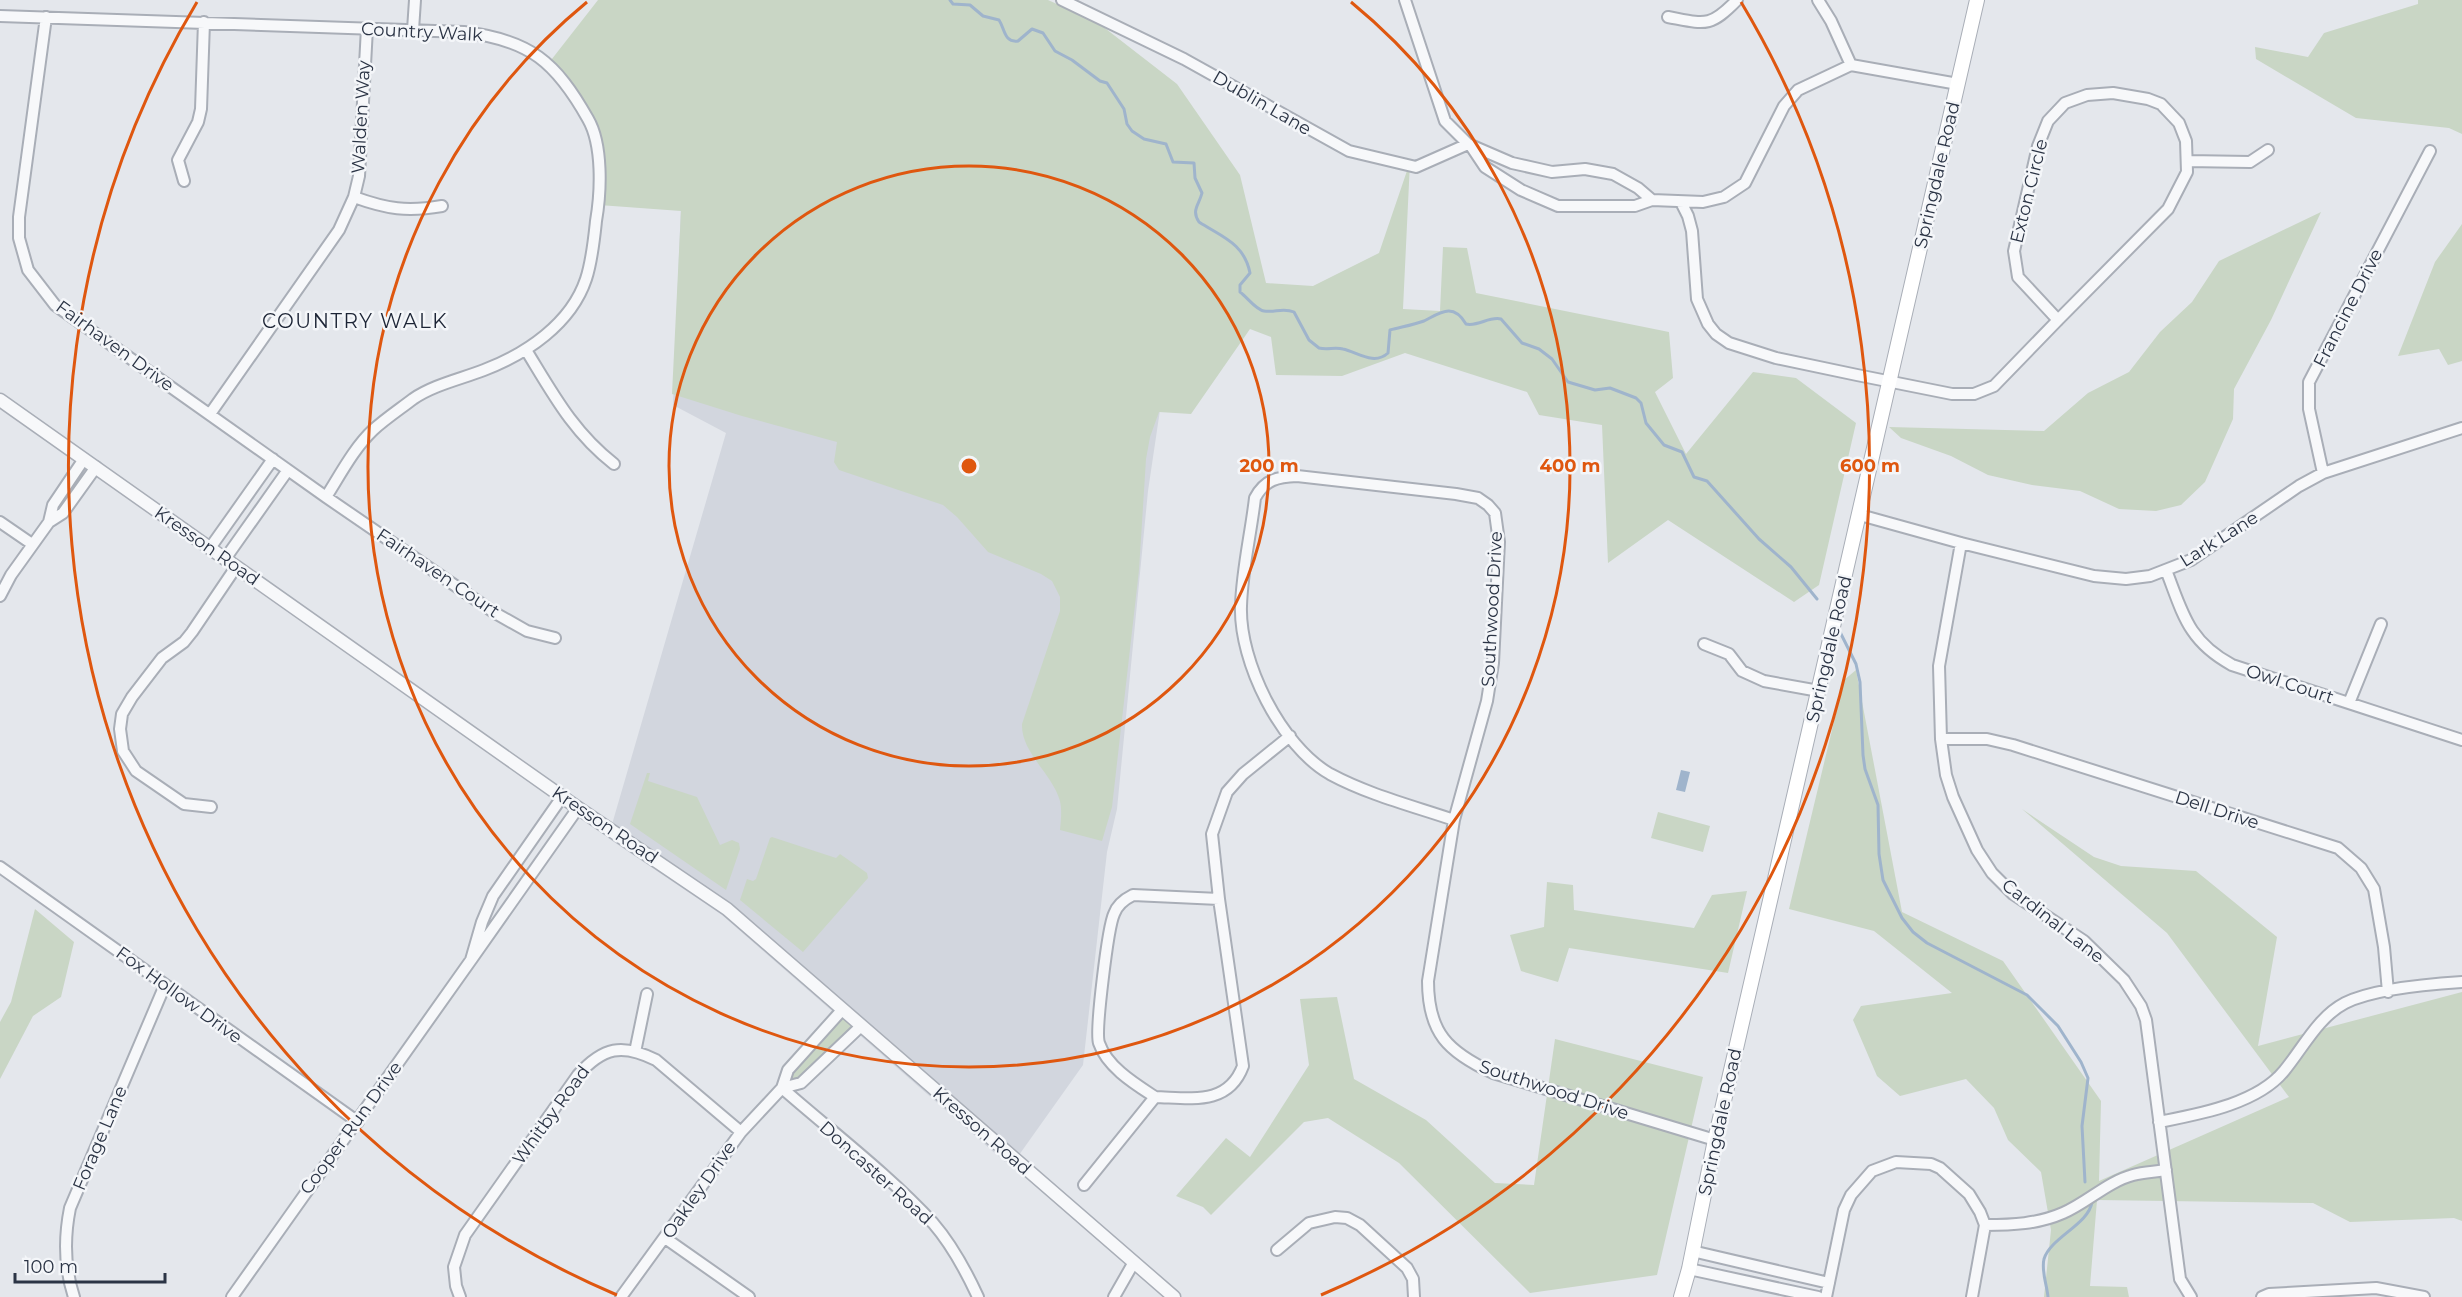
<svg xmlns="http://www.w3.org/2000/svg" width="2462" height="1297" font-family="Montserrat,sans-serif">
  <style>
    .built { fill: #d2d6de }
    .green { fill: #c9d6c5 }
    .water { fill: #9fb4cc }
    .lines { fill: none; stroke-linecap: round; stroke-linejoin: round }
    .stream { stroke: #9fb4cc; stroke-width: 3 }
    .minor-casing { stroke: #a9aeb7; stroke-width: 14 }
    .tertiary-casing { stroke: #a9aeb7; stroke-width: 15 }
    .secondary-casing { stroke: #a9aeb7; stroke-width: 16 }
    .minor { stroke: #f7f8fa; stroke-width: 10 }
    .tertiary { stroke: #f7f8fa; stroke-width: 12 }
    .secondary { stroke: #fff; stroke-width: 14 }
    .ring { fill: none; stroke: #df570f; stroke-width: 3 }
    .labels { text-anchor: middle; stroke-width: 5; stroke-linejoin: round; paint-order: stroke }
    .street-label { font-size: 18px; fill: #2b3445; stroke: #f4f6f9 }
    .neighbourhood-label { font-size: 20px; letter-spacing: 1.5px; fill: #1d2536; stroke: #f4f6f9 }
    .centre { fill: #df570f; stroke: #f4f6f9; stroke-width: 3 }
    .ring-label { font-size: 18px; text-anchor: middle; font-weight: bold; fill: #df570f; stroke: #f4f6f9; stroke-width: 5; stroke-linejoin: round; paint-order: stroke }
  </style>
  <rect width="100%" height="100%" fill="#e4e7ec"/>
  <!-- built -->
  <path class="built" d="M681,205L1168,356L1148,491L1117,809L1107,852L1083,1065L1019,1155L1005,1162L722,915L608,838L726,433L673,405Z"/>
  <!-- green -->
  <path class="green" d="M598,0H1048L1097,22L1177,84L1240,175L1266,283L1313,286L1379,253L1410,162L1403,309L1440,311L1443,247L1467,248L1476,293L1669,332L1673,378L1655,392L1686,454L1753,372L1796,378L1856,423L1819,585L1794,602L1668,520L1608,563L1602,425L1539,415L1527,392L1405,353L1342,376L1276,375L1271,337L1250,329L1191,414L1159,412L1150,437L1146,459L1139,570L1112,807L1102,841L1060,830C1061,820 1062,810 1060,801C1052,773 1021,753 1022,724L1060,611V597L1052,581L1041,574L988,552L957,517L943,505L839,470L834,462L837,442L742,416L672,394L681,211L599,205L597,141L548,64Z
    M2418,0H2462V134L2449,128L2356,118L2256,59L2255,47L2308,57L2324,33L2418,4Z
    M2321,212L2271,320L2234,389L2233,419L2205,482L2181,505L2156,511L2119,509L2080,491L2032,485L1988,475L1951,456L1901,438L1889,427L2044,431L2088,393L2129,372L2160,332L2192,302L2219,261Z
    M2462,224V361L2448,365L2439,349L2398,356L2435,262Z
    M1856,670L1902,912L2003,961L2101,1101L2099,1181L2289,1097L2167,933L2022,809L2094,857L2121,866L2196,871L2277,937L2258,1046L2462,992V1221L2454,1218L2350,1222L2313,1203L2097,1200L2090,1286L2127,1287L2129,1297H2044L2051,1230L2041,1172L2008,1140L1994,1108L1966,1079L1900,1096L1877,1076L1853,1020L1861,1006L1952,993L1874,931L1789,909L1844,680Z
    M647,773H650L648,781L697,797L720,845L732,840L739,843L740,849L726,890L630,824Z
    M1658,812L1710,826L1703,852L1651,838Z
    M772,837L836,858L840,854L867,873L868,878L803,952L740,900L747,879L753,881L756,879L770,838Z
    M1547,882L1573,885L1574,910L1694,928L1712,895L1747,891L1728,973L1569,948L1558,982L1521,971L1510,935L1544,927Z
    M35,909L74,942L61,997L33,1016L0,1079V1022L11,1002Z
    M1337,997L1354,1079L1426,1120L1495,1183L1534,1185L1555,1039L1703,1077L1657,1275L1530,1293L1399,1163L1328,1118L1304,1122L1211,1215L1203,1207L1176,1196L1226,1138L1250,1157L1309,1065L1300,999Z
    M842,1010L861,1026L801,1083L782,1088L788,1070Z"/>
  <!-- water -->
  <path class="water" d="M1681,770L1690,772L1685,792L1676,790Z"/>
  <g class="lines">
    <!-- stream -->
    <path class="stream" d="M950,0L953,4L970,5L983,16L999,20C1005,29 1004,43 1018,41L1032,29L1043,33L1055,51L1072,60L1100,81L1107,83L1124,109L1127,124L1132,131L1144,139L1166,144L1173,162L1194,163L1195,178L1202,193C1199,205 1191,210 1199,222C1222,237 1244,243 1250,273L1240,285V292C1247,297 1256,310 1264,311C1274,313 1283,307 1294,312L1309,340L1319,348C1327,350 1335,347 1343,349C1357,352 1374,366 1388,353L1390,330C1401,327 1413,325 1424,321C1440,313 1453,302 1466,324C1478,327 1489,316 1501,319L1522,343L1539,349L1552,359L1568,382L1595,390L1610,388L1636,398L1641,403L1646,423L1664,445L1682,452L1694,477L1707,481L1759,539L1791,567L1817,599
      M1840,632L1856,664L1860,682L1863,755L1865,769L1878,805L1879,854L1883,880L1902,918L1913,932L1927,943L2027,995L2058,1026L2081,1062L2088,1078L2082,1126L2085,1182
      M2048,1297C2047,1285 2041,1271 2044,1259C2050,1238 2089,1224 2092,1202"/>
    <defs>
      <path id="minor" d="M1062,0L1184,59L1349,151L1416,167L1468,144
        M1405,0L1445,121L1468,144L1512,163L1552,172L1585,169L1613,174L1638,188L1652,200
        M1818,0L1831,21L1851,65
        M0,16L464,32C530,40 556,62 588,119C603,145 601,192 596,221C594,240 592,261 586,279C571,324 526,354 484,370C461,379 433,385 413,399C400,409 385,419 373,430C354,448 340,475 326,497
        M46,17L19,217V238L28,270L55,305L326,497L495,613L527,631L555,638
        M1668,17C1705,24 1710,28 1737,0
        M413,30L415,0
        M1471,146L1485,167L1521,190L1558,206H1635L1652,200L1703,202L1724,197L1745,183L1784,106L1798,90L1851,65L1958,84
        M2187,161L2250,162L2268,150
        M184,181L178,160L198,122L201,109L204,22
        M354,197C387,209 407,212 442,206
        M1681,202L1688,216L1692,231L1697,299L1708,324L1716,334L1729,343L1776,358L1857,375L1952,394H1974L1994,386L2058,320L2168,209L2187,172L2186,141L2179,123L2161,104L2148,99L2113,93L2087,95L2065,103L2048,121L2038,146L2014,251L2018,277L2058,320
        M526,350C553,394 573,432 614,464
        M210,414L339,230L354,197L359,176L367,28
        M84,459L53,505L49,522L63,513L96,467
        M2323,473L2309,409V382L2430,151
        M1860,515L1961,543L2094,576L2126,579L2150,576L2191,560L2299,486L2323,473L2462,428
        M0,522L32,544
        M1961,543L1939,666L1941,739L1946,775L1953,797L1977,850L1992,873L2013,894L2084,941L2124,980L2141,1006L2146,1020L2180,1279L2191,1297
        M210,548L273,459
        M225,559L288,470
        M2166,570C2183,614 2188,641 2232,665L2462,740
        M0,596L11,575L49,522
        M1704,644L1729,654L1742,671L1764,681L1819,691
        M2349,703L2381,624
        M1941,739H1987L2013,745L2338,848L2361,868L2374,889L2384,947L2388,992
        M562,797L493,896L482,922L471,960L578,808
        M211,807L184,804L136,771L123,751L120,729L122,714L132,697L162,658L184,642L192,632L236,567
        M1454,820C1413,806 1369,795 1330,774C1281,746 1239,662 1241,606C1242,570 1251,533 1255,498C1265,479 1278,477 1297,476L1456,494L1478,498L1488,505L1495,513L1499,542L1493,663L1487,701L1454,820L1428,981C1428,1033 1448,1052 1493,1073L1715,1140
        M0,867L358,1122
        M635,1052L647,994
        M782,1088C831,1131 889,1175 933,1223C952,1245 966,1271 978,1297
        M782,1088L801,1083L861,1026
        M1155,1097C1191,1098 1228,1106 1243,1066L1219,899L1212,834L1227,792L1243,774L1290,736
        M1155,1097C1135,1084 1107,1067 1099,1043C1095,1031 1108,927 1114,914C1117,905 1125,899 1133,895L1219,899
        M2159,1122C2199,1114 2257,1104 2284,1071C2303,1048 2318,1017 2345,1003C2373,989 2430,984 2462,982
        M1084,1185L1155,1097
        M1985,1225C2012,1225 2038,1224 2063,1213C2088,1202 2107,1182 2133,1175C2144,1172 2155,1172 2166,1170
        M665,1238L749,1297
        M1277,1250L1309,1223L1335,1217L1347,1218L1360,1225L1407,1268L1413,1279L1414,1297
        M1692,1251L1829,1283
        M1689,1269L1818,1297
        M74,1297C64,1267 64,1238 70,1208L165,985
        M232,1297C311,1184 392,1073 471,960
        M460,1297L456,1286L454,1267L465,1235L578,1075C603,1047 622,1043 656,1060L741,1132
        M621,1297L741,1132L782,1088L788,1070L842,1010
        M1114,1297L1134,1262
        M1826,1297L1844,1210L1851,1195L1872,1171L1896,1162L1931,1164L1940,1168L1969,1194L1980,1212L1985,1225L1972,1297
        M2262,1297L2269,1294L2376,1288L2424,1297"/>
      <path id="tertiary" d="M0,400L578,808L727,909L1174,1297"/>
      <path id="secondary" d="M1681,1297L1689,1269L1715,1140L1977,0"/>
    </defs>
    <!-- minor casing -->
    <use href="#minor" class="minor-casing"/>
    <!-- tertiary casing -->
    <use href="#tertiary" class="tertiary-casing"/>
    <!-- secondary casing -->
    <use href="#secondary" class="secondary-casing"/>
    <!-- minor -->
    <use href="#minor" class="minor"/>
    <!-- tertiary -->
    <use href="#tertiary" class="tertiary"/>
    <!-- secondary -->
    <use href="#secondary" class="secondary"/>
  </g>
  <!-- distance rings -->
  <g class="ring">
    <circle cx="969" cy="466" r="300"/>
    <path d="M1351 2A601 601 0 1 1 587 2"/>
    <path d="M617 1295A901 901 0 0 1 197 2M1741 2A901 901 0 0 1 1321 1295"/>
  </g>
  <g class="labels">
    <!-- street labels -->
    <g class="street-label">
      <text transform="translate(422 32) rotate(3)" y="6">Country Walk</text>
      <text transform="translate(1262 103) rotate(30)" y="6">Dublin Lane</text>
      <text transform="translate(361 117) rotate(-87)" y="6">Walden Way</text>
      <text transform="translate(1937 175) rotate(-77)" y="6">Springdale Road</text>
      <text transform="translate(2029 191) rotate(-76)" y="6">Exton Circle</text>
      <text transform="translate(2348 308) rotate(-63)" y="6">Francine Drive</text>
      <text transform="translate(115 346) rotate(36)" y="6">Fairhaven Drive</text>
      <text transform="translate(2219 539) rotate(-32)" y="6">Lark Lane</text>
      <text transform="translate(207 546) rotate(35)" y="6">Kresson Road</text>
      <text transform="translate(438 573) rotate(34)" y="6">Fairhaven Court</text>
      <text transform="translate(1492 609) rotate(-87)" y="6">Southwood Drive</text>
      <text transform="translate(1829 649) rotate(-77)" y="6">Springdale Road</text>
      <text transform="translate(2290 684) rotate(18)" y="6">Owl Court</text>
      <text transform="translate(2217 810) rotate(18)" y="6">Dell Drive</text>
      <text transform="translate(605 825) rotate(34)" y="6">Kresson Road</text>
      <text transform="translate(2053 921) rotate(38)" y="6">Cardinal Lane</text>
      <text transform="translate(179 995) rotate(36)" y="6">Fox Hollow Drive</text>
      <text transform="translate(1554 1090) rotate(18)" y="6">Southwood Drive</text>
      <text transform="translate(551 1115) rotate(-54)" y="6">Whitby Road</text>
      <text transform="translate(1720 1122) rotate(-78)" y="6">Springdale Road</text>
      <text transform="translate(351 1128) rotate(-54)" y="6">Cooper Run Drive</text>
      <text transform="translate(982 1131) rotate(41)" y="6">Kresson Road</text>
      <text transform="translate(100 1138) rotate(-67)" y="6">Forage Lane</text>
      <text transform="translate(876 1173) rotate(42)" y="6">Doncaster Road</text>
      <text transform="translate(699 1190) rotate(-55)" y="6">Oakley Drive</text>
    </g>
    <!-- neighbourhood labels -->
    <g class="neighbourhood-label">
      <text x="355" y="328">COUNTRY WALK</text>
    </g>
  </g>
  <circle cx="969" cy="466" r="9" class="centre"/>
  <g class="ring-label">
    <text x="1269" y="472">200 m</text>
    <text x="1570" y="472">400 m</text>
    <text x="1870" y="472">600 m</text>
  </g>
  <!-- scale -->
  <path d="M15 1273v9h150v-9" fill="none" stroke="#2b3445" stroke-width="3"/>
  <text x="24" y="1273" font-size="18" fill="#2b3445" stroke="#f4f6f9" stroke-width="4.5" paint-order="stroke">100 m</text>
</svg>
